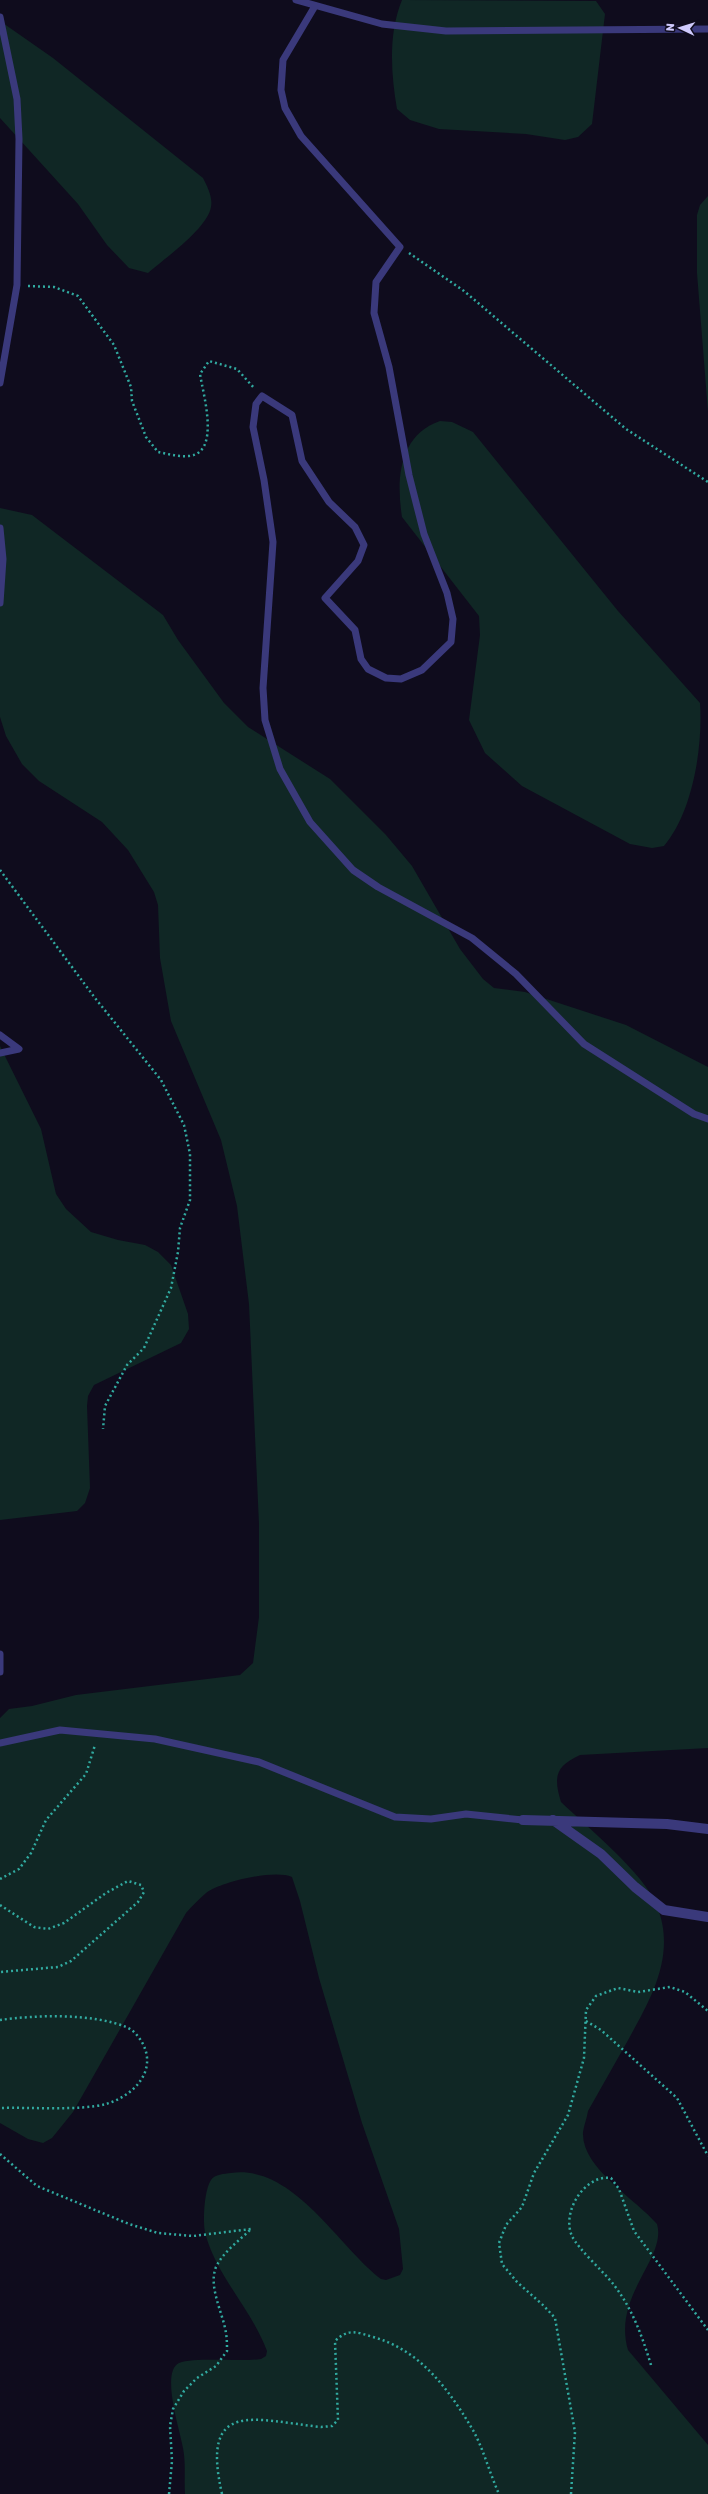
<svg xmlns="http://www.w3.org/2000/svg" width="708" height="2494" font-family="Rubik,sans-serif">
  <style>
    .green { fill: #102725 }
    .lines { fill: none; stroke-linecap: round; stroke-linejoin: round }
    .path { stroke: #31aaa0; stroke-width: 2.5; stroke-dasharray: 2 3; stroke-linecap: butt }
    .service { stroke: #3a397b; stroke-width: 7 }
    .minor { stroke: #3a397b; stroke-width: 10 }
  </style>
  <rect width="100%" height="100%" fill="#0f0c1d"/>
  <!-- green -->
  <path class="green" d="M402,0L596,1L605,14L592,124L578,137L565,140L526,134L439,129L410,120L397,109C391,74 388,34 402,0Z
    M0,21L53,58L203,178C207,186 213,197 211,207C207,229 165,258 148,273L129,268L107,245L78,204L0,118Z
    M708,196V412L697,273V215L700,205Z
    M440,421L452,422L473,432L618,611L700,703C703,746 693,812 664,846L652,848L630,844L522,786L485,753L469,720L480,635L479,616L402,517C396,479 399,435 440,421Z
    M0,508L32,515L163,615L178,640L224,703L248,727L330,779L386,835L412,866L460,949L483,979L494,988L525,992L626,1025L708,1067V1748L580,1755C556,1766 553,1776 561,1802C587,1827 644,1873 657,1906C677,1956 650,2000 627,2042C614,2065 601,2088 588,2111C587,2118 584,2125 583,2132C581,2168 636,2199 657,2224C667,2258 612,2296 628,2350L708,2445V2494H185C184,2479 186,2463 183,2448C181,2433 160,2372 179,2363C195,2357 241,2362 261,2359L266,2356L267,2351C252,2310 218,2278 206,2236C202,2225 204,2190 211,2180C215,2174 224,2174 231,2173C293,2164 338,2246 381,2279L386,2280L400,2275L403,2269L399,2229L362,2123L319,1978L300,1901L292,1877C274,1869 221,1882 206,1893C199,1899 192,1906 186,1913L73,2112L52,2138L43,2143L28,2139L0,2123V1718L9,1709L32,1706L76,1695L240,1675L253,1663L259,1617V1524L249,1304L237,1206L221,1140L171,1021L160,958L158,905L154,892L128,850L102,822L39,781L22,764L6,736L0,717Z
    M0,1046L41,1129L56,1194L66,1209L91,1232L118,1240L145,1245L158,1252L171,1265L188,1314L189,1329L181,1343L94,1385L88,1396L87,1406L90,1488L85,1503L77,1511L0,1520Z"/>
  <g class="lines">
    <!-- path -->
    <path class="path" d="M409,253L464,291L626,429L708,482
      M28,286L54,287L78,296L114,345L131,387L132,401L146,437L158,452C168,454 179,457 189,456C221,453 203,394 200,374L209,361L237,369L254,388
      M0,870L95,998L161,1080L184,1125L190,1154V1200L180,1228L178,1252L171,1288L144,1348L127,1365L105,1406L103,1429
      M0,1879L19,1869L31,1853L46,1820L86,1774L95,1745
      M0,1905L34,1927L48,1929L64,1923L106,1893L128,1881L141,1885L144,1892L138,1902L71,1961L58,1967L0,1972
      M0,2020C36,2015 92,2013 126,2027C134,2030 139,2037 143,2044C157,2072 133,2096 106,2104C80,2111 29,2107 0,2108
      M586,2021L601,2030L677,2098L708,2156
      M0,2154L37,2186L129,2224L158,2233L193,2236L251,2229
      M651,2365C642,2336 633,2310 614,2285C604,2272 578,2249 572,2236C561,2212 585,2174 611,2178L619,2189L634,2231L708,2330
      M169,2494L172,2461L170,2426L173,2409L184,2391L197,2378L216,2366L227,2351C227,2345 227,2339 226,2333C223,2313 208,2287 216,2267C223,2252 240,2240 251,2229
      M222,2494C200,2398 254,2420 321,2427L332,2426L338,2420L335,2341C349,2328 356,2332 373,2337C421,2350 450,2391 474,2432C484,2451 490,2474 499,2494
      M571,2494L575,2432L555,2318L544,2306L517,2282L502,2264L499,2243L506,2225L522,2207L534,2173L568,2115L584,2058L586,2010L596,1996L618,1988L638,1992L670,1987L685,1992L708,2011"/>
    <!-- service -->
    <path class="service" d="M296,0L382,24L446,31L708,29
      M315,6L283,60L281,90L285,108L301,136L400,247L376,282L374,313L389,367L409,475L424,534L447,593L453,619L451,642L422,670L401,679L386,678L368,669L361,659L355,630L325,598L358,561L364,545L355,527L329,502L302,461L292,415L262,396L256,404L253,427L264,480L273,542L263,688L265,720L280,769L310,822L353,870L378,887L472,938L516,974L584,1044L694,1114L708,1119
      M0,17L17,99L19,139L17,285L0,383
      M0,528L3,559L0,603
      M0,1035L19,1049L0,1053
      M0,1654V1672
      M0,1743L60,1730L155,1739L259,1762L395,1817L431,1819L466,1814L523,1820"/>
    <!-- minor -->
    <path class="minor" d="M523,1820L667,1824L708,1829
      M553,1820L601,1854L635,1887L664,1910L708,1917"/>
  </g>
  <!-- north arrow -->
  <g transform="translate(680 28) rotate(274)" stroke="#0f0c1d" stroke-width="3" paint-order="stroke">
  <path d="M0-3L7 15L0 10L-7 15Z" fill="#cfcafd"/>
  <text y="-6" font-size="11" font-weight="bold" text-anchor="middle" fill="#cfcafd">N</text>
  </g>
</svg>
